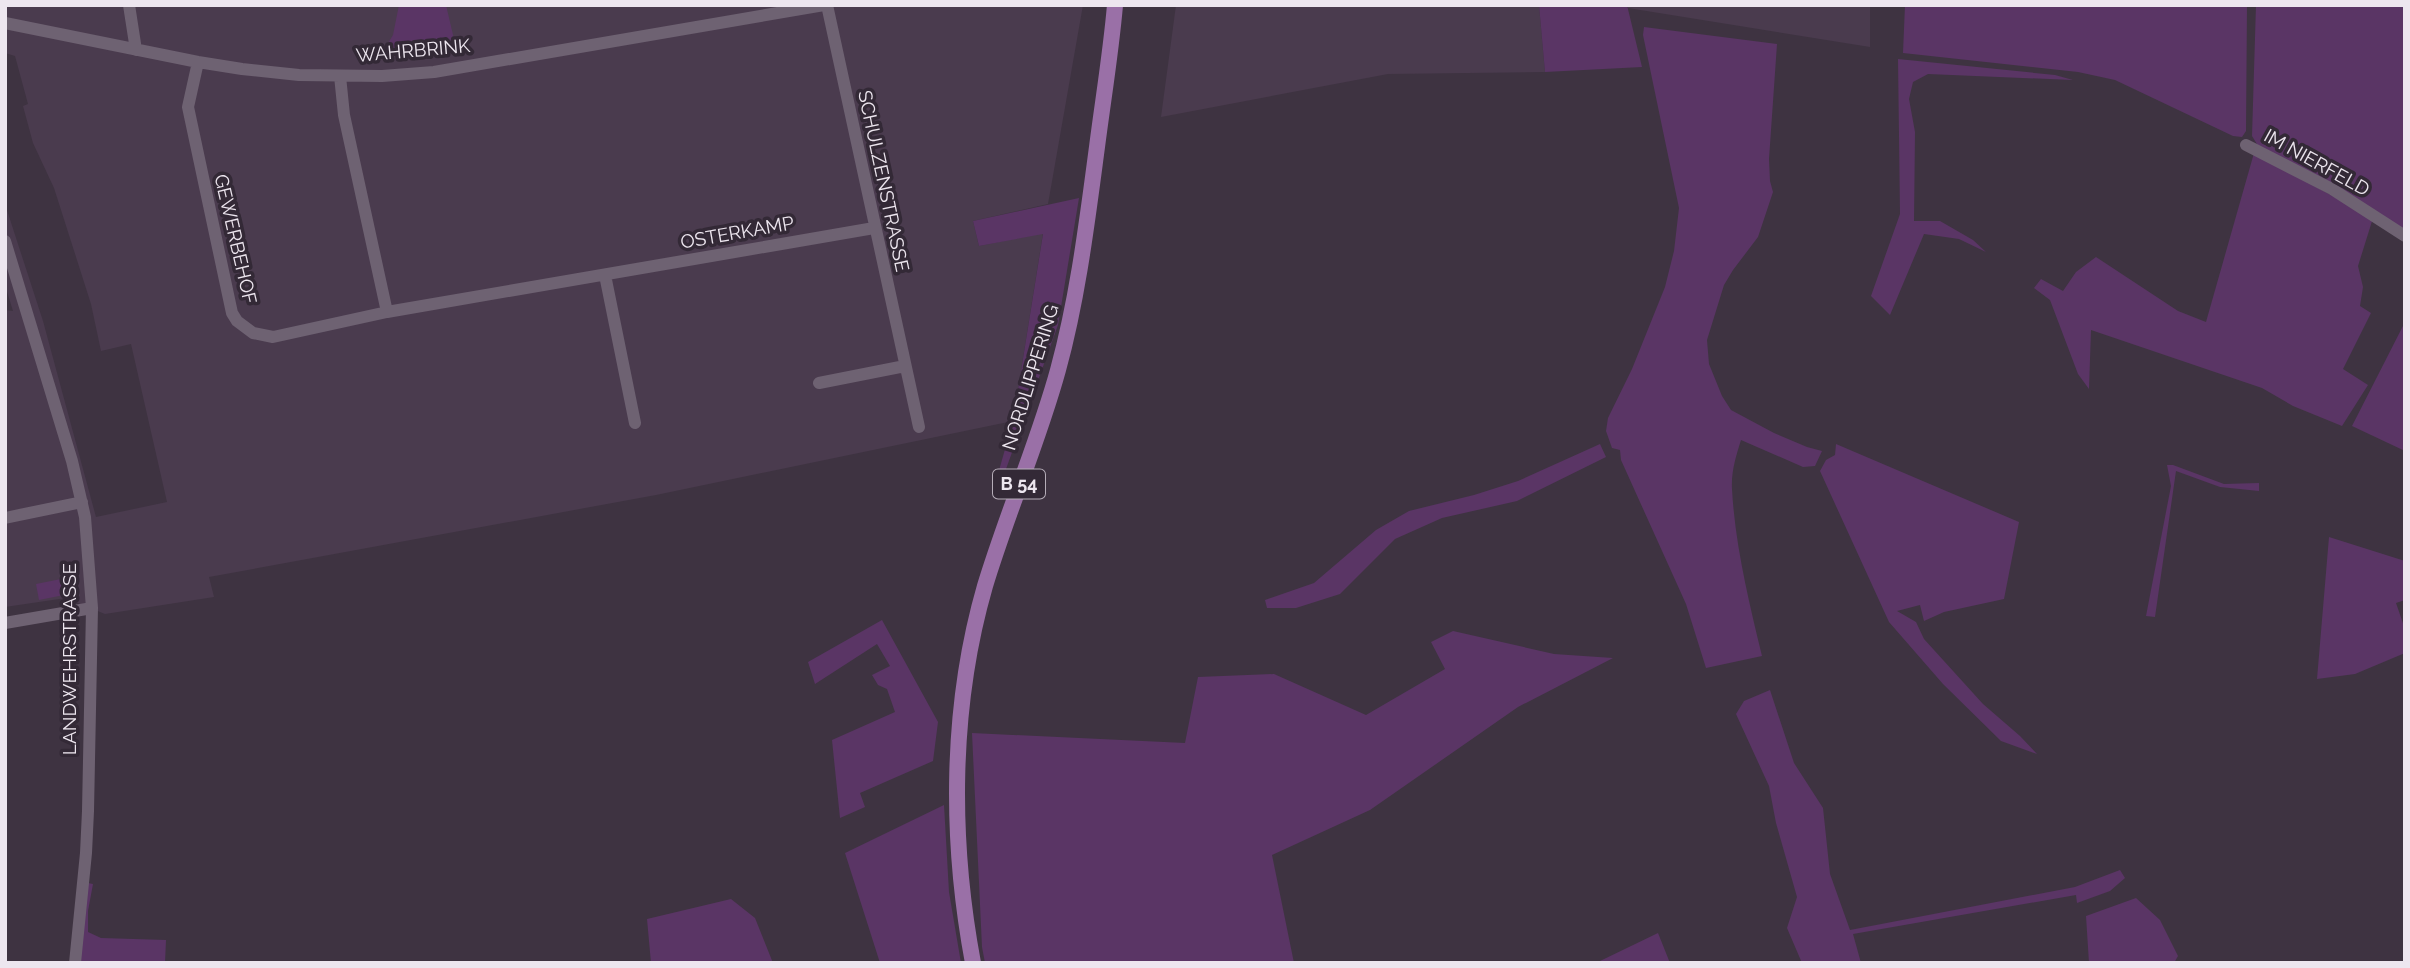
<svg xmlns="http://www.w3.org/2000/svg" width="2410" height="968" font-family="Raleway,sans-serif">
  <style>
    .built { fill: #4a3b4e }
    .green { fill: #5a3565 }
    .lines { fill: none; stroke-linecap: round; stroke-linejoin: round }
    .minor { stroke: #6e6272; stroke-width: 12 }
    .major { stroke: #9a70a7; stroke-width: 16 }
    .labels { text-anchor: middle; stroke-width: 7; stroke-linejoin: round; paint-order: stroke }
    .shield { fill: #332936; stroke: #b5adb8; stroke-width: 2 }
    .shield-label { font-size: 18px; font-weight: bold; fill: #ede6ef }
    .street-label { font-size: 19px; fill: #ede6ef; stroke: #332936 }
  </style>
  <rect width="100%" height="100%" fill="#3e3341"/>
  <!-- built -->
  <path class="built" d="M5,5H1083L1048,204L973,221L979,246L1043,233L1013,421L656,495L209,577L214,597L105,614L66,598L5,607V310L13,311L5,285V204L43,321L96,517L167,502L131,344L101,351L91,304L54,188L33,143L23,106L28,104L15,56L5,53Z
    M1176,5H1539L1545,72L1388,74L1161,117Z
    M1627,5H1870V47L1628,8Z"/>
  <!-- green -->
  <path class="green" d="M399,5H446L454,39C434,47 405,64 384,50L393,35Z
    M1539,5H1627L1642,67L1545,72Z
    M1905,5H2247L2246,131L2242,137L2233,136L2115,80L2078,72L1903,53Z
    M2256,5H2405V231L2260,149L2252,136Z
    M1644,27L1777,44L1769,159L1770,181L1773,192L1758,237L1733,270L1724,285L1707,340L1709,364L1722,396L1731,410L1774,433L1807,447L1822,451L1815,466L1803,467L1741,440C1736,456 1731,472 1732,489C1735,545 1749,602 1762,656L1706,668L1686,604L1621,460L1620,450L1612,448L1606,431L1608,418L1632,369L1665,287L1674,251L1679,208L1643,35Z
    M1898,59L2055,75L2073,80L1928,74L1913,82L1909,99L1915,132L1914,221H1940L1973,240L1986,252L1959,239L1924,234L1890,315L1871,296L1900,214Z
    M2254,153L2373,218L2358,266L2363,287L2360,306L2371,313L2343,369L2368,385L2342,426L2293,406L2262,388L2091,330L2089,389L2078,374L2050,300L2034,288L2041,279L2063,291L2076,272L2096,257L2178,311L2206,322Z
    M1079,198L1058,325L1006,469L998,474L1013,421L1043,234L979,246L973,221Z
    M2405,322V451L2352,426Z
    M1600,444L1606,457L1517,501L1442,518L1395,539L1340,594L1296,608H1267L1265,600L1314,583L1376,530L1409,511L1474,495L1518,481Z
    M1836,444L2019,522L2004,599L1944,612L1924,621L1920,605L1897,611L1916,622L1924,639L1983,704L2020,736L2037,754L2001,741L1943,684L1889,622L1820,471L1826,460L1835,455Z
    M2167,465H2173L2224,484L2259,483V491L2220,487L2176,471L2155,617L2146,616L2171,486Z
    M2329,537L2405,561V600L2396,603L2405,629V653L2355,674L2317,679Z
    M66,578L69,594L39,600L36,584Z
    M882,620L938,722L933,761L860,793L865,807L840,818L832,740L895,712L887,689L878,685L872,675L890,666L877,644L815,684L808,662Z
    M1453,631L1554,654L1613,658L1518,707L1370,810L1272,855L1294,963H985L982,947L972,733L1185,743L1198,677L1274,674L1366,715L1445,669L1431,642Z
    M1770,690L1794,763L1823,808L1830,874L1850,930L2075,887L2120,870L2125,878L2110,891L2077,903L2076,895L1853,934L1861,963H1802L1787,928L1797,897L1776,823L1769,786L1736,714L1744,701Z
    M944,805L949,892L961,963H880L845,853Z
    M88,883L93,884L88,911V932L101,938L166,940L165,963L80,961Z
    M2136,898L2160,920L2178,956L2174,963H2089L2086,916Z
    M731,899L755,918L773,963H651L647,919Z
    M1658,933L1670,963H1601L1600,961Z"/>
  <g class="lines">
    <!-- minor -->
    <path class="minor" d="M129,5L136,50
      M827,5L919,427
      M5,23L198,62L242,69L299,75L382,76L434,72L824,5
      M198,62L188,107L232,313L237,321L253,333L273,337L387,312L874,228
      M340,76L344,115L387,312
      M2246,145L2332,189L2405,236
      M5,241L72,461L85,517L92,608L88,811L86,853L75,963
      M605,275L635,423
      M819,383L905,366
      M5,518L82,502
      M5,623L92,608"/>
    <!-- major -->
    <path class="major" d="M973,963C950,840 950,707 985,586C1007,513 1038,443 1058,370C1078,297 1087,222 1097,147C1103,100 1111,52 1115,5"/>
  </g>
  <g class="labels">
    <!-- shield labels -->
    <rect class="shield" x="993" y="469.5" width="52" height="29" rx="5"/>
    <g class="shield-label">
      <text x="1019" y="490">B 54</text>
    </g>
    <!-- street labels -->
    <g class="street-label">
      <text transform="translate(413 50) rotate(-5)" y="7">WAHRBRINK</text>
      <text transform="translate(2317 162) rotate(29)" y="7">IM NIERFELD</text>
      <text transform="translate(884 181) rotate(78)" y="7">SCHULZENSTRASSE</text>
      <text transform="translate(737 232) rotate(-10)" y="7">OSTERKAMP</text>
      <text transform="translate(236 239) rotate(77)" y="7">GEWERBEHOF</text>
      <text transform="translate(1030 377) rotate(-73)" y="7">NORDLIPPERING</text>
      <text transform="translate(69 659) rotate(-90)" y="7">LANDWEHRSTRASSE</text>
    </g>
  </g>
  <!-- border -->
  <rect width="2410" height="968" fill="none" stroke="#ede6ef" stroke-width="14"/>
</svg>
